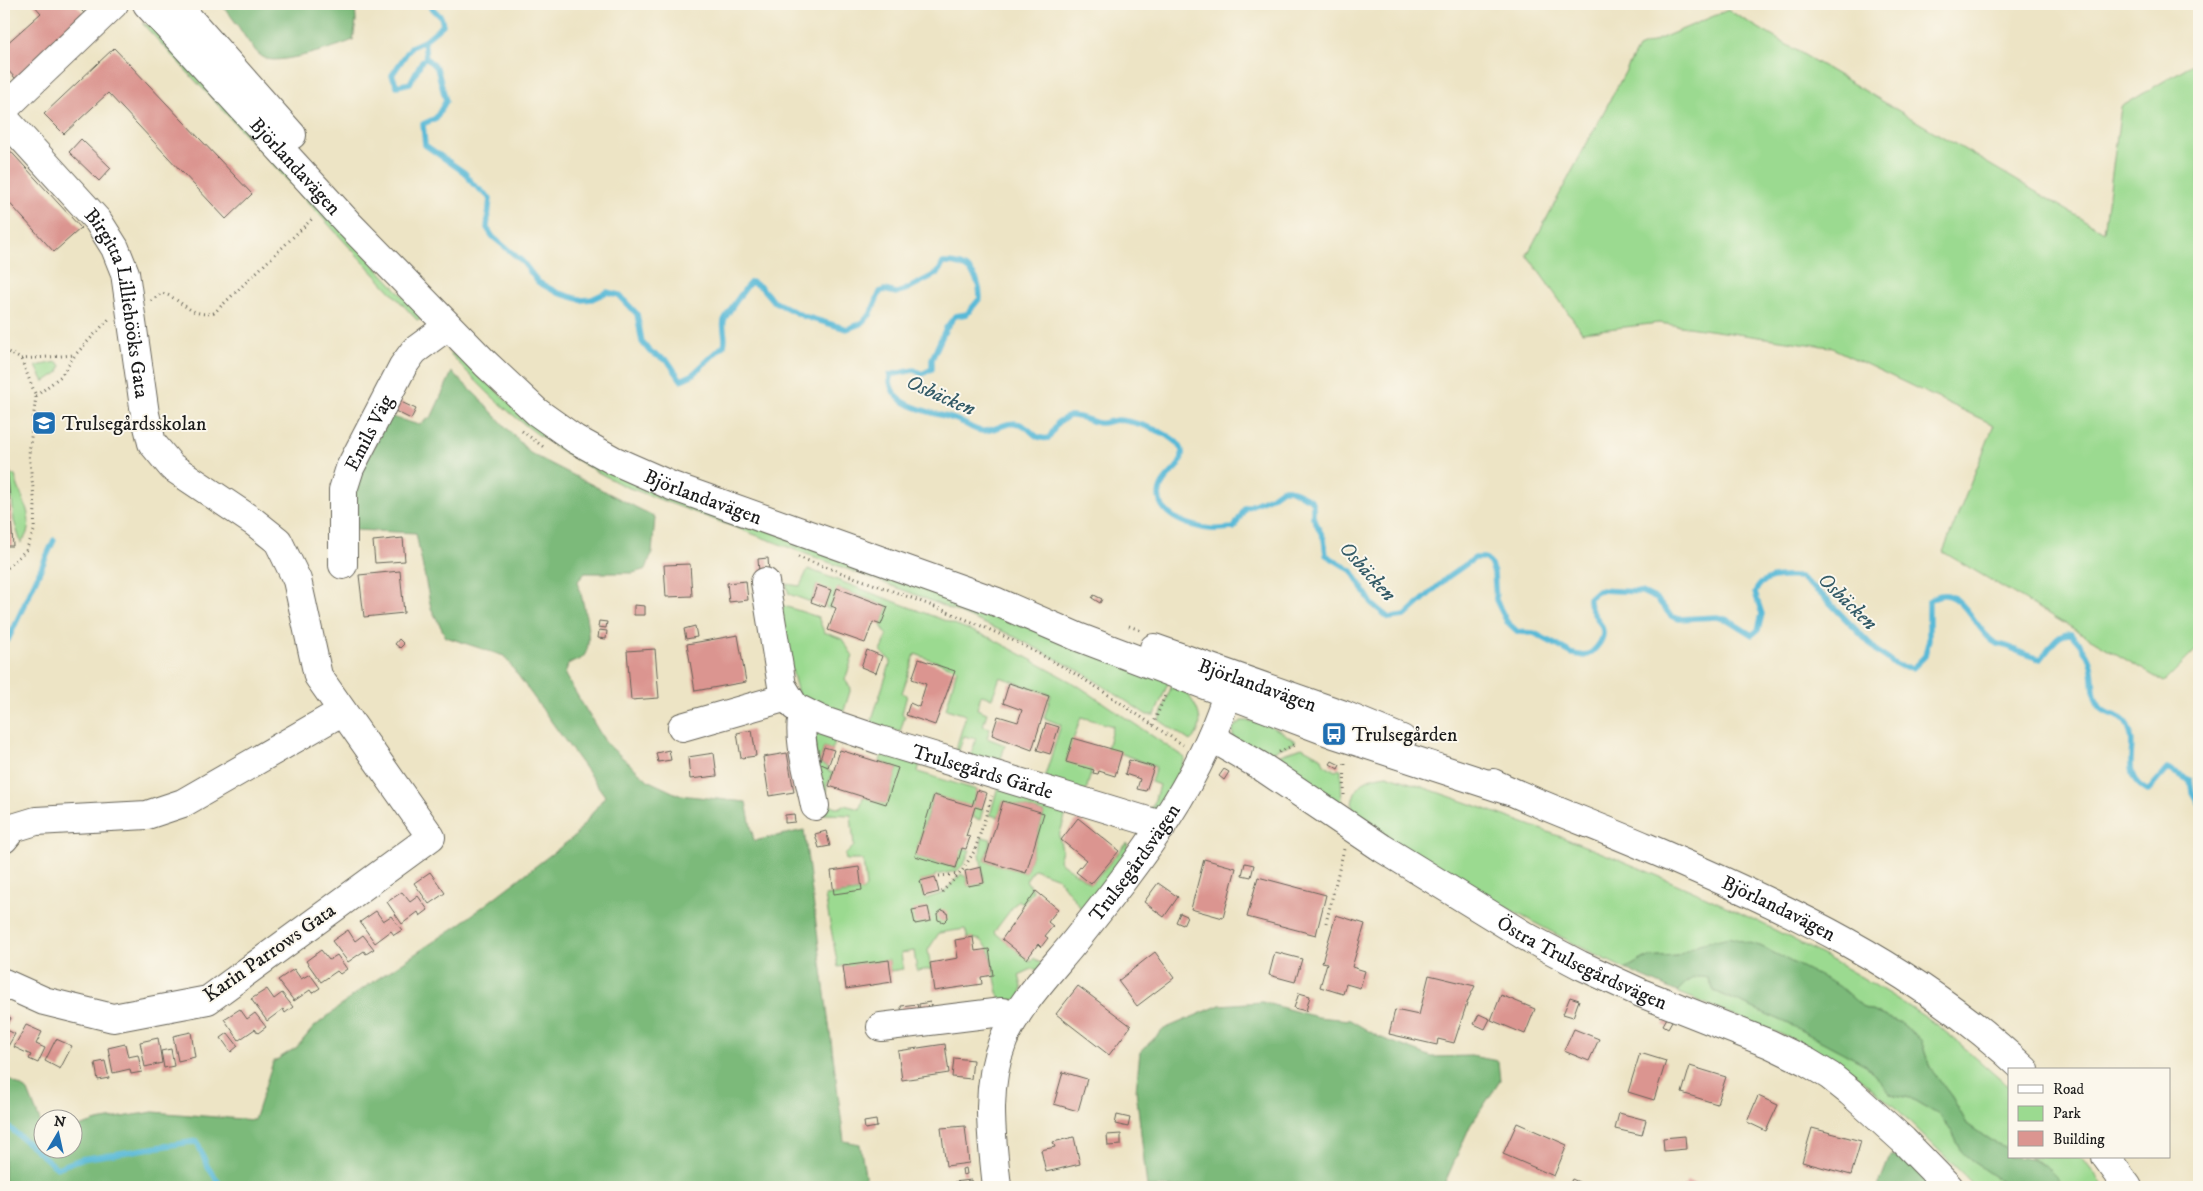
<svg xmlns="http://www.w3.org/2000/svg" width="2203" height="1191" font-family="'IM FELL DW Pica',serif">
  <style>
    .green { fill: #9bda90; stroke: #5c7b56 }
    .forest { fill: #7cba7a; stroke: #4c6b4b }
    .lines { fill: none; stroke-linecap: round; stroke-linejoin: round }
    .stream { stroke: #59b9d7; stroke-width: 5.5 }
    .building { fill: #db9590 }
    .minor-casing { stroke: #656257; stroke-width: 30 }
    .path { stroke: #656257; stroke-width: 3; stroke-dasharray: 1 4; stroke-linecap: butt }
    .minor { stroke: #fff; stroke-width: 28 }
    .labels { text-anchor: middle; stroke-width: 4; stroke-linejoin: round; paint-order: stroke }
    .street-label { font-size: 20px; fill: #1c1c1c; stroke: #fbf7ec }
    .poi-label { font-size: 20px; fill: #1c1c1c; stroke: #fbf7ec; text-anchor: start }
    .water-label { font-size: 21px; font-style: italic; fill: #345b67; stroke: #fbf7ec }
  </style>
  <rect width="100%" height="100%" fill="#fbf7ec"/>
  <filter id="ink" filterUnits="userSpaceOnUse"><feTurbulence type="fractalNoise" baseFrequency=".02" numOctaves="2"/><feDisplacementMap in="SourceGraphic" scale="10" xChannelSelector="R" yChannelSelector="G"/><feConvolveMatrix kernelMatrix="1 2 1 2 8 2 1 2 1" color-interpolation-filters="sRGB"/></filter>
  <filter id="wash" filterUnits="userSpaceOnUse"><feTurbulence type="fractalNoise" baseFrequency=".0096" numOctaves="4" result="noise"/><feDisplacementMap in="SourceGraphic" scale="20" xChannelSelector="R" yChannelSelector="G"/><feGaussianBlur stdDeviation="1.12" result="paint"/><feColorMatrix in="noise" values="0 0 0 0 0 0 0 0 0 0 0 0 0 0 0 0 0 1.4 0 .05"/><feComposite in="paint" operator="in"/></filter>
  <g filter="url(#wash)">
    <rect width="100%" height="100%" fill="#ede4c5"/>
    <!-- green -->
    <path class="green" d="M1728,10L2104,232L2121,107L2199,60V647L2164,682L1943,552L1994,425L1830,347L1659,323L1582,332L1527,255L1638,48Z
      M142,23L157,28L421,316L420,320H417Z
      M447,350L462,359L532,424L1011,620L1169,681L1155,715H1147L1085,674L1009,634L919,596L624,486C549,448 503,413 447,350Z
      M57,362L61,365L59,372L44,382L36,366Z
      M10,475H15C19,498 40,520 21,543L14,521Z
      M808,569L991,638L1077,685L1185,758L1167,801L1159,811L1146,809L1153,806L1159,785L1151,782L1156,767L1107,748L1113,726L1081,717L1066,761L1092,769L1086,791L1043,782L1061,725L1044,718L1051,695L1000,677L992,698L981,695L977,709L987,713L983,726L990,728L987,738L1005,745L999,766L970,758L976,739L964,736L958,753L955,752L966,715L946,709L957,669L915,654L902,693L907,695L902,714L905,716L900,732L874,724L872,719L891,661L881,652L887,636L881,625L888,607L838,588L830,609L825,607L817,585L811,602L789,594L786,584L800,586Z
      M775,603L818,617L824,632L842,639L853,656L845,680L851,688L842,717L800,702Z
      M1173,682C1191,693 1213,723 1190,741L1159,720Z
      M1241,721C1262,720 1280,729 1296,742L1264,755L1233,738V728Z
      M817,725L838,731L832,750L824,747L819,763L828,767V771L833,773L827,784L825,803L839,808L844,805L860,809L863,797L886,804L898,768L880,762L884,746L921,758L918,772L977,790L972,806L983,809L980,820L972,817L974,807L933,795L915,856L956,868L962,848L970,850L964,864L957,871L935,875V877L920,881L925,899L943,893L961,874L966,877L968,886L984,882L980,854L982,837L991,839L985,861L1026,873L1044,813L1003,801L998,817L990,815L997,790L1000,787L1070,801L1059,836L1062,850L1059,861L1091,884L1127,843L1130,858L1087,916L1058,878L1034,869L1026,880L1033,891L1023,904L1018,900L994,932L1031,962L1034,958L1044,966L1041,970L1032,969L1019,975L1022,987L1021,999L1000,1002L989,949L981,940L968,938L965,929L939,933L928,950L931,969L917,971L914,951L901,953L903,969L890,971L889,960L838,967L825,896L862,891L866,887L863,860H846L845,855L854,846L851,815L823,814L808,741Z
      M1302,747L1322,758L1324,764L1335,771L1341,769L1342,806L1272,758Z
      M1387,775C1573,838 1760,907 1925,1017C1955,1037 1982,1064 2009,1087V1149L1991,1141L1967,1124L1952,1097L1930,1068L1921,1040L1901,1023L1864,1008L1838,986L1760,946L1699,944L1677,956L1645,958L1625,969C1552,934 1481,894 1411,852C1399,844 1359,823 1353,810C1352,807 1352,802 1353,799C1357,781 1370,777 1387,775Z
      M1700,976L1708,978L1714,991L1787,1023L1866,1065L1891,1094L1910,1098L1939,1115L1952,1132L1962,1152L1970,1160L2010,1187H1976L1897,1109L1845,1066L1788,1037L1677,992L1688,980Z
      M2029,1157H2082L2105,1187H2066L2041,1163Z"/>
    <!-- forest -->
    <path class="forest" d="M220,4H355L356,21L353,40C338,47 281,64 267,59C263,58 257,53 255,50C241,34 237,20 220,4Z
      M452,372L478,397L530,453L655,517L652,553L646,569L633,573H585L578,581C581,598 597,645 582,658C579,661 572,662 568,664L565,675L606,743L649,781L679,795L746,802L754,841L804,830L844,1141L860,1144L867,1187H4V1076L28,1091L42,1126V1148H72L73,1129L97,1121L153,1112L254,1120L273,1062L297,1047L314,1027L358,992L460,924L575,836L605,796L504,656L446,637L431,608L416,533L355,530L351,492L389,416L419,425L432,416Z
      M1729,937L1760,946L1839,986L1864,1008L1901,1023L1921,1040L1930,1068L1952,1097L1967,1124L1991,1141L2009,1149V1157C2041,1157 2045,1166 2066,1187H2010L1970,1160L1962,1152L1952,1132L1939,1115L1910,1098L1891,1094L1866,1065L1787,1023L1714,991L1708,978C1693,974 1686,982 1677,992L1625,969L1645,958L1677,956L1699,944Z
      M1262,1002L1317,1017L1350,1020L1379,1037L1432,1057L1471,1056L1498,1061L1500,1081L1470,1126L1443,1187H1147L1136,1090L1140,1052L1164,1029L1220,1005Z
      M1912,1155L1944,1187H1878L1890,1156Z"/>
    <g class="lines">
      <!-- stream -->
      <path class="stream" d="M428,4L441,17L443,25L424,41L411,47L392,75L397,86L410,83L422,61L426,58L437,68L446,101L436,118L423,124L425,145L465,173L473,184L490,198L487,228L493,237L522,261L538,282L558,293L582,300L592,299L607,292L619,295L637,314L642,342L650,352L668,361L681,380L692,375L724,345C727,337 722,329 724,321C725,316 748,284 751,282L761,287L773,301L803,316L847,329L860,324L870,315L880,292L884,290L896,293L905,290L938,273L943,263C968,262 980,275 980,298L967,314L955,316L946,328L932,359V369L922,374L914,370L890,375C887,409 933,411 957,420C965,423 973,430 982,431C994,432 1007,420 1020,424C1032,428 1034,441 1049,438L1058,422L1069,416C1080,415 1089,421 1099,423C1105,424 1111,420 1118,420C1132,420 1181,435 1182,452C1184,465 1169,473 1163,483C1146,512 1190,528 1211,529C1219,530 1227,528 1234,528L1245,508L1271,497L1282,489H1289L1310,499L1313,503V517L1324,539L1326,555L1352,571L1372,604L1389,618L1405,616L1448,577L1475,558H1484L1490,563L1494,573L1496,600L1507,622L1518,632L1534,633L1573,654L1584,656C1591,654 1595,650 1599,644C1613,625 1587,616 1589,598L1598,590L1642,592L1657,599L1671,616L1679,619L1717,617L1728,620L1752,635L1758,630L1762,614L1755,593C1761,574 1784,577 1800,577L1822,595L1879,653L1898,666L1913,668L1925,656L1929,639V601C1959,577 1974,630 1994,642C1998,645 2004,645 2009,647C2020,652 2029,657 2041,659C2051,648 2055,634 2071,634C2081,645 2090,655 2092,670C2094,682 2092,697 2100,707C2107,717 2122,713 2128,726C2140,751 2117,774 2148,791L2167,769L2190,780L2192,792L2199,804
        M424,41L426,58
        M8,640L54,540
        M4,1123L57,1168L81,1159L197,1141L207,1166L222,1187"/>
    </g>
    <g id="blocks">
      <!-- building -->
      <path class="building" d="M33,4H75L85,14L16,79L4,66V46L41,13Z
        M114,48L252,194L226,219L108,93L64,134L44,114Z
        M81,139L111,168L99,181L69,152Z
        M4,144L81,228L54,252L4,197Z
        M399,401L416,409L411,419L395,411Z
        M4,417L13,546H4Z
        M403,538L405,561L375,563L373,541Z
        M768,558L769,572H759L758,559Z
        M690,564L692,596L666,597L664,565Z
        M400,571L404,613L364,617L359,575Z
        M746,581L748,600L729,602L727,583Z
        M817,585L831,590L825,607L811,602Z
        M837,588L888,607L881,625L873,622L865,643L828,630L836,608L831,606Z
        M1094,595L1102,599L1100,603L1092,598Z
        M634,605L645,606V615H634Z
        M599,621L607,622L606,628L598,627Z
        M695,626L697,637L686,639L684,629Z
        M599,630L607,631L606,639L598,638Z
        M738,635L746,682L695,691L687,644Z
        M399,639L404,644L400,648L395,644Z
        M655,649L659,698L631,700L627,651Z
        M867,650L882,656L876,673L861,667Z
        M919,659L955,671L935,725L906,715L910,703L919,707L926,684L912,679Z
        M1009,683L1049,696L1032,750L992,735L998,716L1018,722L1022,710L1003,703Z
        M1046,723L1059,727L1050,754L1037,750Z
        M752,730L756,756L741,758L737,733Z
        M1073,738L1122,752L1115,776L1099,771L1098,774L1093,773L1094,770L1066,762Z
        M824,747L834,750L828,767L819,763Z
        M669,750L671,760L658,762L656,753Z
        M840,750L898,768L886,804L829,786Z
        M714,753L717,776L690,779L688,757Z
        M787,753L794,792L769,796L763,757Z
        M1129,760L1154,767L1146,791L1137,789L1140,779L1125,774Z
        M1332,761L1340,765L1338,769L1330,764Z
        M1224,769L1229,772L1224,780L1219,776Z
        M977,790L987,793L982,809L975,807L966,836L970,837L966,849L962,848L956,868L915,856L934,795L972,806Z
        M1003,801L1044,813L1026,873L985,861Z
        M794,814L795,822L785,823V815Z
        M1078,818L1119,851L1091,884L1076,872L1086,860L1061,840Z
        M826,831L830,846L819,848L815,834Z
        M1204,859L1236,868L1223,918L1191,909Z
        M1245,863L1254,865L1251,877L1242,875Z
        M859,867L862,890L834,894L831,871Z
        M981,867L984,883L968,886L965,871Z
        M430,872L445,893L429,904L414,883Z
        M935,877L939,892L924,896L920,881Z
        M1258,877L1326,895L1316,935L1247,917Z
        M1158,883L1178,897L1164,917L1144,902Z
        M1036,891L1058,909L1048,922L1053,926L1045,936L1048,938L1041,947L1038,944L1027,959L1002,939Z
        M402,892L410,902L418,896L428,910L420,916L418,912L402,924L387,902Z
        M928,907L931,921L915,924L912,910Z
        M942,910L947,912L948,918L944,922L938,920L937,914Z
        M376,911L383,921L391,916L402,930L394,935L391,931L375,943L360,922Z
        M1180,913L1187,916L1183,925L1176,922Z
        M1336,915L1365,924L1352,967L1365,971L1360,988L1346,984L1343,994L1320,987L1327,963L1322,962Z
        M348,930L355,941L363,935L374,949L366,954L364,951L348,962L332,941Z
        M973,937L975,951L989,949L993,975L981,977L982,984L934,991L930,963L958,958L955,940Z
        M321,950L329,960L337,955L347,969L340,974L337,971L321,982L306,961Z
        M1155,952L1174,978L1137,1006L1118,981Z
        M1275,952L1302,959L1295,982L1269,975Z
        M889,960L892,982L846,989L843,966Z
        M294,969L301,979L310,974L320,988L312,993L310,990L294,1001L278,980Z
        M1429,975L1475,986L1468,1000L1454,1043L1438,1039L1437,1045L1389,1034L1395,1010L1419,1015Z
        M1078,986L1131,1026L1109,1055L1056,1014Z
        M267,989L274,999L282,993L293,1007L285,1013L283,1009L267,1021L251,999Z
        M1299,993L1310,996L1306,1011L1294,1008Z
        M1501,995L1535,1009L1525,1034L1491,1020Z
        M1570,997L1579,1000L1573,1017L1563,1014Z
        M930,1002L932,1012L920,1014L919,1004Z
        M917,1004L919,1014L902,1017L901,1006Z
        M240,1009L247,1019L255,1013L266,1027L258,1033L255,1029L239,1040L224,1019Z
        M4,1014L11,1018L5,1029L15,1034L7,1048L4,1047Z
        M1479,1014L1490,1019L1485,1029L1474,1024Z
        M1667,1018L1672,1021L1668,1028L1663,1025Z
        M26,1025L42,1032L36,1044L45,1048L38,1063L29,1059L31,1055L14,1047Z
        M1574,1029L1599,1039L1589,1061L1564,1051Z
        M191,1032L195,1057L178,1061L173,1036Z
        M228,1033L238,1046L231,1052L221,1038Z
        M158,1038L162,1063L145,1067L140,1042Z
        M56,1039L72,1046L60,1069L45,1061Z
        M125,1044L128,1057L138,1055L142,1072L131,1074L130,1069L113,1073L108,1048Z
        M945,1044L949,1073L902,1080L898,1051Z
        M171,1049L174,1066L164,1068L161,1051Z
        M1640,1053L1666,1061L1654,1100L1628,1092Z
        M954,1058L973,1060L971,1079L952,1077Z
        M105,1061L109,1078L98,1080L95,1063Z
        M1690,1066L1726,1077L1717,1104L1682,1093Z
        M1063,1072L1087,1079L1078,1111L1054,1104Z
        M1758,1096L1778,1105L1766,1131L1747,1122Z
        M1619,1113L1646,1120L1642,1135L1615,1129Z
        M1117,1115L1130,1118L1128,1127L1115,1124Z
        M876,1120L877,1127L865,1129L864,1122Z
        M1517,1123L1567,1145L1554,1176L1503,1154Z
        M965,1126L969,1163L946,1166L941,1128Z
        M1812,1128L1861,1141L1851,1175L1802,1162Z
        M1121,1134V1145L1108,1146L1107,1135Z
        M1685,1136L1686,1149L1664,1151L1663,1138Z
        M1074,1137L1080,1164L1046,1172L1041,1150L1055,1147L1053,1142Z
        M966,1168L967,1174L963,1175L962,1169Z
        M1572,1179L1590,1187H1568Z
        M971,1180L972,1187H955L954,1182Z
        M1688,1181L1703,1187H1685Z
        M1462,1182L1477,1184V1187H1462Z"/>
    </g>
  </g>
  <g filter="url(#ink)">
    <use href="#blocks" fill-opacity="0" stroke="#656257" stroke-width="1"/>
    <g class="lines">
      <defs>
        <g id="minor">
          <path id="s1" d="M147,4L349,224L486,364L537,412L575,439L613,460L672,486L997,602L1078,637L1334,734L1509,791"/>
          <path d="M176,4L292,135"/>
          <path d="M4,109L114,4"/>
          <path id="s2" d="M4,118L98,221L115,248L125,273L145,414L152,443L172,467L254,522L278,541L297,580L318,676L431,837L208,1000L113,1018L44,1001L4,983"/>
          <path id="s3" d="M343,565V490L350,468L403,366L414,351L448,326"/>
          <path id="s4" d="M765,582L782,686L795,707L821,720L880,740L1151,822L1161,828"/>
          <path id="s5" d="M1154,648L1344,715L1402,739"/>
          <path d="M804,713C795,733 811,783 815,806"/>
          <path d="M682,727L787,697"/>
          <path id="s6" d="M1211,737L1262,767L1382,848L1525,936L1580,965L1641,993L1770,1044L1807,1062L1830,1076L1850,1092L1903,1140L1949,1187"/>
          <path id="s7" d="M1493,783C1543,807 1595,825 1646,847C1782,905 1917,967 2025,1070"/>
          <path d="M4,839L13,828L36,821L147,815L183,803L341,712"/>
          <path d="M881,1027L1002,1012L1016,1016"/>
          <path d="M2106,1157L2128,1187"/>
          <path id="s8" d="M997,1187C992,1138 984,1089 1003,1041C1017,1005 1052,970 1076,940C1140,860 1205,777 1232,678"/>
        </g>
      </defs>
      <!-- minor casing -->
      <use href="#minor" class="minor-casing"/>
      <!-- path -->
      <path class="path" d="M151,301L162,293C183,299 189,318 214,313L313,218
        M4,350L21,359L36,396L29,454L35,506L34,531L26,550L4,571
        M21,359L75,355
        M36,396L61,376L75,355L109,319
        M522,431L545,448
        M798,557C885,589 975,617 1056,663C1100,687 1141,718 1183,745
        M1129,626L1140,630
        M1153,725L1166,693
        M1279,752L1296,744
        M1344,795L1345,761
        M939,876L959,874
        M942,892L962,871L975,850L992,796
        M1326,923L1344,849"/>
      <!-- minor -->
      <use href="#minor" class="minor"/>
    </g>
  </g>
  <!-- icons -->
  <defs>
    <symbol id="school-square" viewBox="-11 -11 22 22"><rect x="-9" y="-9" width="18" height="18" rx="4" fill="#1f6fb2" stroke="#fbf7ec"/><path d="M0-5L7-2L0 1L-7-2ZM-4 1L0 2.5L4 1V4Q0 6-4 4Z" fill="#fff"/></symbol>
    <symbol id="bus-square" viewBox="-11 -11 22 22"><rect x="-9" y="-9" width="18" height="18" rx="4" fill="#1f6fb2" stroke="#fbf7ec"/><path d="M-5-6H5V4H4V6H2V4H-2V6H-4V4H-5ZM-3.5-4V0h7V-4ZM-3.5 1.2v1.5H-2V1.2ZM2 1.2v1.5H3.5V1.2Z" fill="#fff"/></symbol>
  </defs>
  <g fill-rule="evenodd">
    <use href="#school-square" x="30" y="409" width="28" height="28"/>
    <use href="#bus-square" x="1320" y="720" width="28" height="28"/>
  </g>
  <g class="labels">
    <!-- street labels -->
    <g class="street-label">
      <text dy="7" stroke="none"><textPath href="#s1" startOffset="220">Björlandavägen</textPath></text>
      <text dy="7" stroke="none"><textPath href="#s2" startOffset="225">Birgitta Lilliehööks Gata</textPath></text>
      <text dy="7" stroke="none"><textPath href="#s3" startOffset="138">Emils Väg</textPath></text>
      <text dy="7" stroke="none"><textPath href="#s1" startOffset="752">Björlandavägen</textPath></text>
      <text dy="7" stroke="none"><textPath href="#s5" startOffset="110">Björlandavägen</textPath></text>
      <text dy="7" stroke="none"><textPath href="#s4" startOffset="329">Trulsegårds Gärde</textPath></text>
      <text dy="7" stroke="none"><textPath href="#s8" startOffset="370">Trulsegårdsvägen</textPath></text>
      <text dy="7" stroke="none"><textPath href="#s7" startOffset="312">Björlandavägen</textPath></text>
      <text transform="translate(269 952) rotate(-35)" y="7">Karin Parrows Gata</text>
      <text dy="7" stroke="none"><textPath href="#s6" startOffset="435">Östra Trulsegårdsvägen</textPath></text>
    </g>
    <!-- poi labels -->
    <g class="poi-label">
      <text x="62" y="430">Trulsegårdsskolan</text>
      <text x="1352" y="741">Trulsegården</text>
    </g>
    <!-- water labels -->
    <g class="water-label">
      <text transform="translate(941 395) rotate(24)" y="7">Osbäcken</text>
      <text transform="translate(1368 571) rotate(48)" y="7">Osbäcken</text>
      <text transform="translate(1848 601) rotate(44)" y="7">Osbäcken</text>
    </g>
  </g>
  <!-- margin -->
  <rect width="2203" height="1191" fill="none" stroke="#fbf7ec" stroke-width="20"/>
  <!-- legend -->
  <rect x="2008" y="1068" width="162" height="90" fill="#fbf7ec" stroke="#a29f99"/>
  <rect x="2018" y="1085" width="25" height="8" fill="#ffffff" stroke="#a29f99"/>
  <text x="2053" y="1094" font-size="15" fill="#1c1c1c">Road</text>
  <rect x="2018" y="1106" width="25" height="15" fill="#9bda90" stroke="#a29f99"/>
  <text x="2053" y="1118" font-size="15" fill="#1c1c1c">Park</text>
  <rect x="2018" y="1131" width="25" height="15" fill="#db9590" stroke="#a29f99"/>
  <text x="2053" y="1144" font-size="15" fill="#1c1c1c">Building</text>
  <!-- north arrow -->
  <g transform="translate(58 1134) rotate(9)"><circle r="24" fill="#fbf7ec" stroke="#a29f99"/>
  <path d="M0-4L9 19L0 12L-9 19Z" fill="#1f6fb2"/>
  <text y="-8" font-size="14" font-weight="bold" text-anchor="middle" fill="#1c1c1c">N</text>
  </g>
</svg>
